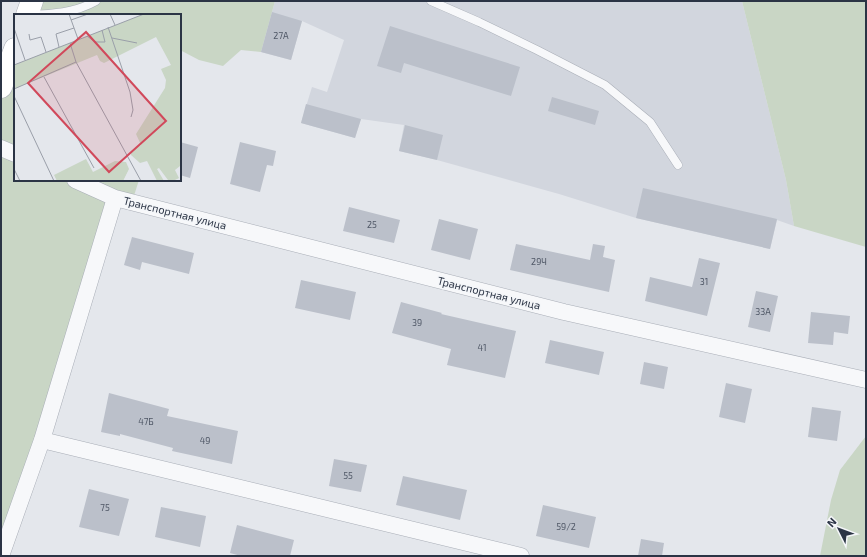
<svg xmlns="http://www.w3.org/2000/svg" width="867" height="557" font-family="'Exo 2',sans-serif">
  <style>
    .built { fill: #d2d6de }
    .green { fill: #c9d6c5 }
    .building { fill: #bbc0ca }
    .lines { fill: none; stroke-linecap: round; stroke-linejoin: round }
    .service-casing { stroke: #a9aeb7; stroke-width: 9 }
    .minor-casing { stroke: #a9aeb7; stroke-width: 17 }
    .secondary-casing { stroke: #a9aeb7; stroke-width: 23 }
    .service { stroke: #f7f8fa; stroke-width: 8 }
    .minor { stroke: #f7f8fa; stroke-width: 16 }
    .secondary { stroke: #fff; stroke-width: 22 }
    .labels { text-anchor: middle; stroke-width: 3; stroke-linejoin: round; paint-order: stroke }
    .number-label { font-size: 9px; fill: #4f5766 }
    .street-label { font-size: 11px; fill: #2b3445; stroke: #f4f6f9 }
    .inset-road { fill: none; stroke: #9a9fa9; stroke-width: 1 }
    .view { fill: #d1495b; fill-opacity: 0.15; stroke: #d1495b; stroke-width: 2 }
    .inset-edge { fill: none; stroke: #2b3445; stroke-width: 2 }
  </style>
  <rect width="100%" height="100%" fill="#e4e7ec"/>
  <!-- built -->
  <path class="built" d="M275,1H742L786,180L794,226L777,220L770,249L636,218L559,194L437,160L399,151L404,125L361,119L355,138L301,123L312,87L327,92L344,40L302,21L291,60L261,52Z"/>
  <!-- green -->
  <path class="green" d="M32,1H275L261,52L241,50L223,66L199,60L180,50V15H27Z
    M742,1H866V247L794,226L786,180Z
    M15,49V180H139L132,202L115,198L1,556V87Z
    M866,436V556H820L831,500L840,470Z"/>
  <!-- building -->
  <path class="building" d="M272,12L302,21L291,60L261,52Z
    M390,26L520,67L511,96L404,63L401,73L377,66Z
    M552,97L599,111L595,125L548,111Z
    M306,104L361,119L355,138L301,123Z
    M405,125L443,135L437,160L399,151Z
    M180,142L198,147L190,178L180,175Z
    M240,142L276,151L273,166L267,165L260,192L230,184Z
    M643,188L777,219L770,249L636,218Z
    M349,207L400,220L394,243L343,231Z
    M439,219L478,229L470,260L431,250Z
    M132,237L194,253L189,274L142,262L140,270L124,265Z
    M516,244L590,260L593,244L605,246L603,257L615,260L609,292L510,270Z
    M699,258L720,263L707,316L645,301L650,277L692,287Z
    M301,280L356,292L350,320L295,308Z
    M756,291L778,296L770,332L748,327Z
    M401,302L442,313L441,314L516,331L505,378L447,365L451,349L392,333Z
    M811,312L850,316L848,334L834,332L833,345L808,343Z
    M550,340L604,352L599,375L545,363Z
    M644,362L668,367L664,389L640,384Z
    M726,383L752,389L745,423L719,417Z
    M109,393L169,409L167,416L238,431L232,464L172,451L173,448L120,434V436L101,432Z
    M812,407L841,411L837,441L808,437Z
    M334,459L367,465L361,492L329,486Z
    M403,476L467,490L460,520L396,505Z
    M89,489L129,499L119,536L79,527Z
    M543,505L596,517L589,548L536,536Z
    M161,507L206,516L200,547L155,537Z
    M237,525L294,540L290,556H241L230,553Z
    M641,539L664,543L662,556H638Z"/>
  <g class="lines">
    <defs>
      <path id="service" d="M431,1L479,22L537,50L605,85L650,122L678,165
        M28,15C52,14 75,13 96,1"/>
      <path id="minor" d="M1,148L15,154
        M75,180L115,198L564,312L866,380
        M42,440L521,556
        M1,556L42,440L115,198"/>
      <path id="secondary" d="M27,15L32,1
        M1,87L15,49"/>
    </defs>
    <!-- service casing -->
    <use href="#service" class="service-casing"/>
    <!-- minor casing -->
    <use href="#minor" class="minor-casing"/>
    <!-- secondary casing -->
    <use href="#secondary" class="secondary-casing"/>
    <!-- service -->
    <use href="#service" class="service"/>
    <!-- minor -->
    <use href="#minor" class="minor"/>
    <!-- secondary -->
    <use href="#secondary" class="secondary"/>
  </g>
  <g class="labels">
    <!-- number labels -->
    <g class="number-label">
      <text x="281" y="39">27А</text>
      <text x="372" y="228">25</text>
      <text x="539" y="265">29Ч</text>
      <text x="704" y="285">31</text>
      <text x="763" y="315">33А</text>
      <text x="417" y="326">39</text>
      <text x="482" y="351">41</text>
      <text x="146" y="425">47Б</text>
      <text x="205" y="444">49</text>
      <text x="348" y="479">55</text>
      <text x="105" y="511">75</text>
      <text x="566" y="530">59/2</text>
    </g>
    <!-- street labels -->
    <g class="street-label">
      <text transform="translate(175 213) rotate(14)" y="4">Транспортная улица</text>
      <text transform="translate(489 293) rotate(14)" y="4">Транспортная улица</text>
    </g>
  </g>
  <!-- overview -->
  <g transform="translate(14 14)">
    <rect width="167" height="167" fill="#e4e7ec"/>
    <path d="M130,0H167V156L166,152L161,156L165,164L159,167L154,166L145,154L143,155L150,167H143L133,147L126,149L117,141V137L127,131L122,120L151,74L152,66L147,55L157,51L142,23L90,49L86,47L83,41L0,75V51ZM72,145L79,158L101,147L112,148L115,155L109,167H43L40,161Z" fill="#c9d6c5"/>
    <path class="inset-road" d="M55,0L64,25M96,0L101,11M57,6L74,0M94,13L116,78L119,96L117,103M0,14L11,46M15,20L16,26L27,23L32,38M73,22L81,28H91L88,16M98,24L123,29M56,29L62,48L127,167M45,33L42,20L60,14M0,51L130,0M30,63L80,154M0,75L62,48M0,82L40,167M0,155L6,167"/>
    <path class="view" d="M72,18L152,107L95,158L14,69Z"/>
    <rect width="167" height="167" class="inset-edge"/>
  </g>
  <!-- border -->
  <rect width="867" height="557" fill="none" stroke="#2b3445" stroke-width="4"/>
  <!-- north arrow -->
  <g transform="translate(839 529) rotate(312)" stroke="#f4f6f9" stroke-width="3" paint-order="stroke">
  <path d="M0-3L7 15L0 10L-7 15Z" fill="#2b3445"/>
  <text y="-6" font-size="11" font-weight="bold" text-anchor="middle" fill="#2b3445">N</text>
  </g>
</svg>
